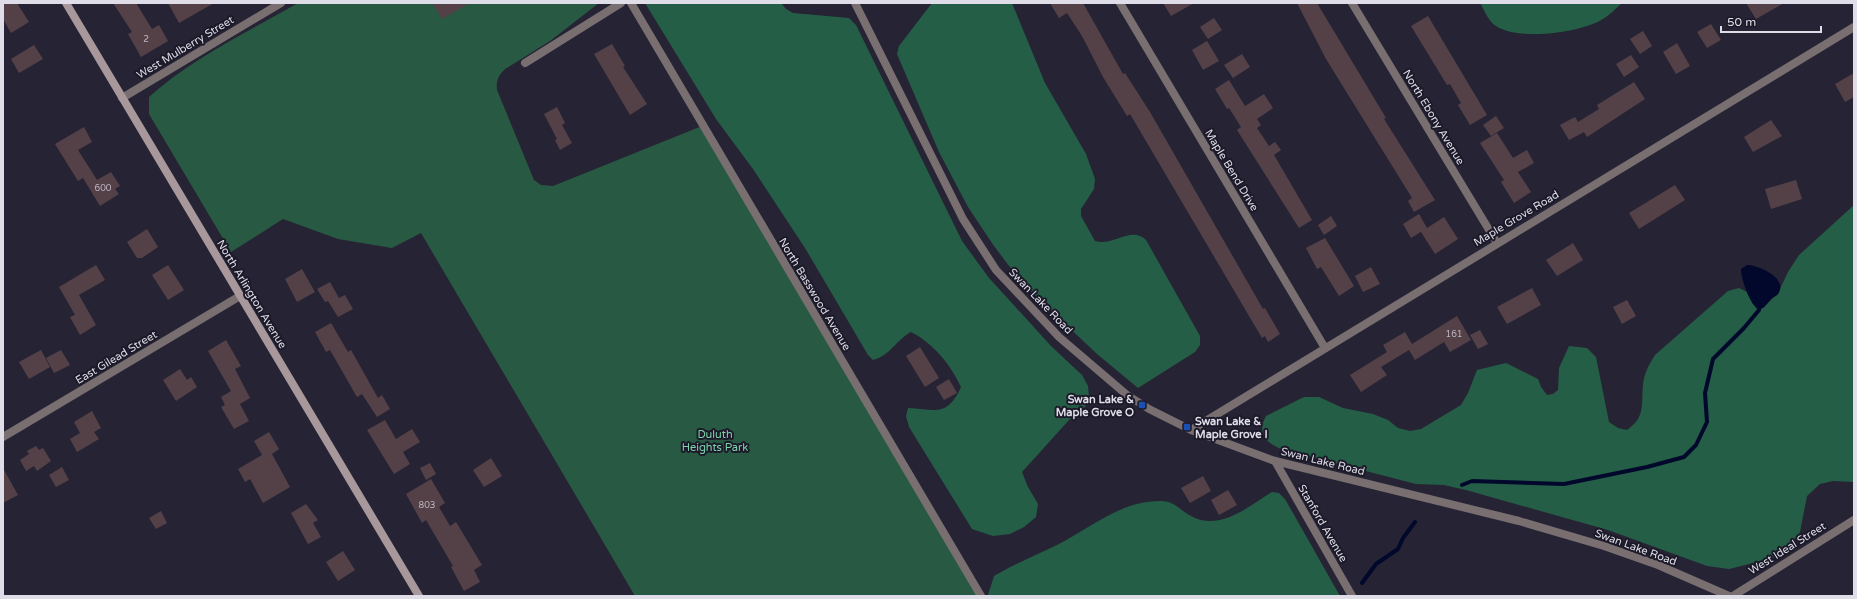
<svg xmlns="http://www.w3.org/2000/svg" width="1857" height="599" font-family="'Varela Round',sans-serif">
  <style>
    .green { fill: #285943 }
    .forest { fill: #255e46 }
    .water { fill: #01082b }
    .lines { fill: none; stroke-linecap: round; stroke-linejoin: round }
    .stream { stroke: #01082b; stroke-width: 4 }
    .building { fill: #544148 }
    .minor { stroke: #796f71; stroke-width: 8 }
    .tertiary { stroke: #796f71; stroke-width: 8 }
    .secondary { stroke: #a8989c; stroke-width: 8 }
    .transit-dot { fill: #1a4fb4; stroke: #1c1a29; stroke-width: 1.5 }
    .labels { text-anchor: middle; stroke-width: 4; stroke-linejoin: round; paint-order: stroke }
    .number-label { font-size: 9px; fill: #bcb6c0 }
    .street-label { font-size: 11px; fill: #dedde8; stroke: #1c1a29 }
    .poi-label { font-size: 11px; font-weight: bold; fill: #dedde8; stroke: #1c1a29; text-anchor: end }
    .park-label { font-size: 11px; fill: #7dd3ab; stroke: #1c1a29 }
  </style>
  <rect width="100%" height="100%" fill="#262434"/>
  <!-- green -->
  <path class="green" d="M298,3H599L550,41L505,69C498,76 496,81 497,90L534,180L541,185L553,186L702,126L981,596H635L421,233L392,248L338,239L283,219L231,252L149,114V97C192,58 248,32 298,3Z"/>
  <!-- forest -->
  <path class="forest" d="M645,3H781L786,9L793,13L849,18L856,25L962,241L989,278L1051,346L1082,375L1088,386L1089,398L1085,407L1069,420L1022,472L1028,487L1038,504L1036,517L1024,527L1010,534L993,536L972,529L909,427L906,416L908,408C935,409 947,418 961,387C951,365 933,343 911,332C896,340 890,356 873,360L868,355L805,248L753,169L716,119Z
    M932,3H1012L1045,83L1086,154L1095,179L1094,189L1081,209V216L1095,241C1113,247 1131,225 1146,240L1200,336V345L1195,352L1138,388L1097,354L1022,283L994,246L968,207L939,152L897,54L899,46Z
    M1480,3H1622C1616,8 1610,15 1603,19C1581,33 1518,41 1496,26C1489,22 1484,10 1480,3Z
    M1854,205V482L1833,481L1820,484L1807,496L1800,532L1793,541L1773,558L1729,569L1707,566L1608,530L1466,490L1444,485L1416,484L1281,449C1265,442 1257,433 1266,416L1304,397H1319L1343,408L1373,414L1388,420L1398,428L1410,431L1421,429L1461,405L1468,393L1477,370L1506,363L1538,379L1541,387L1547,395L1553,394L1558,390L1559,368L1569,346L1587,348L1596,357L1609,422L1618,428L1627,430C1646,417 1641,404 1643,385C1644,374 1649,364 1655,355L1728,291L1739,288L1747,292L1753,304L1763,308L1778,293L1788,272L1799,255Z
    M1272,492L1279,493L1285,499L1340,596L988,595L994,576C1016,563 1035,556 1057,545C1091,528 1120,501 1160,501C1174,501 1179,509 1189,515C1219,533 1247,507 1272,492Z"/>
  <!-- water -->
  <path class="water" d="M1747,265C1758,265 1789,278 1778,294C1777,296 1773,297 1771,299C1767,303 1765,308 1759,310C1750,305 1741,279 1741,269Z"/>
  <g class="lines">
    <!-- stream -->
    <path class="stream" d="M1462,485L1472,481L1564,484L1647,467L1684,457L1696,445L1707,422L1705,393L1713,359L1744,328L1759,310
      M1362,583L1376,564L1398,549L1403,538L1415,522"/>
  </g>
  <!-- building -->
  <path class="building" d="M3,3H17L29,22L11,33L3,19Z
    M113,3H136L152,29L159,25L168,41L141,57L128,34L132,32Z
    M168,3H214L179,23Z
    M432,3H470L442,19Z
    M1050,3H1083L1123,74L1125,73L1150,112L1263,309L1265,308L1280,334L1268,342L1265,336L1262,338L1130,114L1127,116L1103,77L1082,36L1067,13L1059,18Z
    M1163,3H1194L1171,16Z
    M1297,3H1317L1386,118L1384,119L1435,200L1414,212L1408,201L1412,198L1326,59Z
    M1746,3H1784L1756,19Z
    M1428,16L1487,115L1470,125L1458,105L1461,103L1450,84L1447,85L1411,26Z
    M1214,18L1222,30L1208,39L1200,27Z
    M1711,24L1721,40L1707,48L1697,32Z
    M1643,31L1652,46L1640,54L1630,39Z
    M1207,41L1219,61L1203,70L1192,50Z
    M1677,43L1690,66L1676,74L1663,52Z
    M612,44L625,66L623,67L647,104L630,115L594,54Z
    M34,45L43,59L19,73L11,59Z
    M1242,54L1250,67L1233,78L1224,65Z
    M1631,55L1639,67L1624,77L1616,64Z
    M1854,73V97L1845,102L1835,84Z
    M1229,80L1245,106L1264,94L1273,108L1257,119L1261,125L1257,128L1269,146L1275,142L1281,150L1274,155L1312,220L1299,228L1237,130L1241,127L1229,108L1227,109L1215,89Z
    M1634,82L1645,99L1587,137L1584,132L1569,140L1560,125L1575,117L1578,122L1599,109L1597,105Z
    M557,107L565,123L562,125L572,143L560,150L555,140L557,139L544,114Z
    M1496,116L1504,128L1491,136L1483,125Z
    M1771,120L1782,136L1753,152L1744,137Z
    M84,127L92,142L78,150L97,180L111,172L120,186L115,189L119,194L100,206L83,178L78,181L55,144Z
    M1497,133L1513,158L1527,150L1534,163L1518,172L1531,192L1514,203L1501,182L1504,180L1480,143Z
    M1796,180L1802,199L1771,209L1765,189Z
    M1675,185L1685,200L1639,229L1629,213Z
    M1419,214L1427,228L1444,217L1458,239L1435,254L1421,232L1424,230L1411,238L1403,224Z
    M1331,216L1337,226L1324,235L1318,225Z
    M147,229L158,247L142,258H137L127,242Z
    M1325,238L1354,286L1339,296L1321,267L1317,269L1306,248Z
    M1573,243L1583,260L1557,276L1546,260Z
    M96,265L105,280L79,295L96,325L80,335L70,317L75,315L59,287Z
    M168,265L184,290L168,300L152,275Z
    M1371,267L1380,284L1363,292L1355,276Z
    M302,269L315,292L297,302L285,279Z
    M330,282L339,298L345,295L353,309L338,317L328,301L325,302L317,289Z
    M1532,288L1541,305L1507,324L1497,307Z
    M1627,300L1636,316L1622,324L1613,307Z
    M1457,316L1471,340L1450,352L1444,342L1415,360L1409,350L1381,367L1387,375L1361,392L1350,375L1387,352L1383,345L1405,332L1412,344Z
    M331,323L348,352L351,350L378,398L382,395L390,409L377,417L362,394L357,397L330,350L326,352L315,332Z
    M1480,330L1488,344L1478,349L1470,335Z
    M226,340L241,366L235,369L250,398L240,404L249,421L234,429L221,407L225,405L221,397L231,391L208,351Z
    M920,347L939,378L925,387L906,356Z
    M41,350L50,367L29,379L19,362Z
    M61,350L70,365L54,373L46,358Z
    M180,369L187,380L191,377L197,387L176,401L163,380Z
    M949,379L957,393L944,400L936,387Z
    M92,411L101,428L94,432L99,439L77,452L70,439L80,433L74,422Z
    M385,420L396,439L412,429L420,442L403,452L410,464L394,474L367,430Z
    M269,432L279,449L272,454L290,487L263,503L250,479L245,482L238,469L262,455L254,441Z
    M36,446L39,450L43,448L51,461L37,471L34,466L26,471L20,460L29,454L27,451Z
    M491,458L502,476L484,487L473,470Z
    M430,463L436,474L426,480L420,468Z
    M62,467L69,480L56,487L49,475Z
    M3,468L18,495L3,503Z
    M1203,476L1211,491L1190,503L1181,488Z
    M431,479L445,503L439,507L450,526L456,522L482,565L474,570L480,582L464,591L451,567L453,566L426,520L422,523L406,494Z
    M1228,490L1237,505L1219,515L1211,500Z
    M306,504L318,520L313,523L321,537L308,544L291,513Z
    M161,511L167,523L156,529L149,518Z
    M343,551L355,570L338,581L326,562Z"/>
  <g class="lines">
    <!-- minor -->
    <path class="minor" d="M631,3L981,596
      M1120,3L1325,348
      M1352,3L1497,243
      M525,63L621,3
      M122,98L281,3
      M3,437L240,296
      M1275,461L1352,596
      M1733,596L1854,520"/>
    <!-- tertiary -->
    <path class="tertiary" d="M855,3L963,219L996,270L1059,337L1127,395L1149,409L1191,430L1275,461L1519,521L1604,546L1658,565L1729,596
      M1191,430L1854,27"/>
    <!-- secondary -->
    <path class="secondary" d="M66,3L419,596"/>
  </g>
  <!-- markers -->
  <g class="transit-dot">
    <rect x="1138" y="401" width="8" height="8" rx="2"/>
    <rect x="1183" y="423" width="8" height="8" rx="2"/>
  </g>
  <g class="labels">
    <!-- number labels -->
    <g class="number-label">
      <text x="146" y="42">2</text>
      <text x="103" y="191">600</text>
      <text x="1454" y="337">161</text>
      <text x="427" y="508">803</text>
    </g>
    <!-- street labels -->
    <g class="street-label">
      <text transform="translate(185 47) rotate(-31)" y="4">West Mulberry Street</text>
      <text transform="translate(1434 117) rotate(59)" y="4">North Ebony Avenue</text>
      <text transform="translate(1232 170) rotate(59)" y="4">Maple Bend Drive</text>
      <text transform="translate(1516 218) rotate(-31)" y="4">Maple Grove Road</text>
      <text transform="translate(252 294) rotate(59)" y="4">North Arlington Avenue</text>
      <text transform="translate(815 294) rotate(59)" y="4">North Basswood Avenue</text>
      <text transform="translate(1041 301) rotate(46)" y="4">Swan Lake Road</text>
      <text transform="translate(116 357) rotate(-31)" y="4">East Gilead Street</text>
      <text transform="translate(1323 461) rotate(14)" y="4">Swan Lake Road</text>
      <text transform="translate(1323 523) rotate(60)" y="4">Stanford Avenue</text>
      <text transform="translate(1636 547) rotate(20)" y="4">Swan Lake Road</text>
      <text transform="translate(1787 548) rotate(-32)" y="4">West Ideal Street</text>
    </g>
    <!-- poi labels -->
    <g class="poi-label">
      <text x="1134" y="403">Swan Lake &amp;<tspan x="1134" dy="13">Maple Grove O</tspan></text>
      <text x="1195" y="425" text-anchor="start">Swan Lake &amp;<tspan x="1195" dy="13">Maple Grove I</tspan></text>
    </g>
    <!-- park labels -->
    <g class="park-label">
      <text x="715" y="438">Duluth<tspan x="715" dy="13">Heights Park</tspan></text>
    </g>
  </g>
  <!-- border -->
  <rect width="1857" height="599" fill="none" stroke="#dedde8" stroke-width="8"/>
  <!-- scale -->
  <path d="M1721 26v6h100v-6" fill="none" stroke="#dedde8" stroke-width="2"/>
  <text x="1727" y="26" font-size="12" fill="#dedde8" stroke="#1c1a29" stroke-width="3" paint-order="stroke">50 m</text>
</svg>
